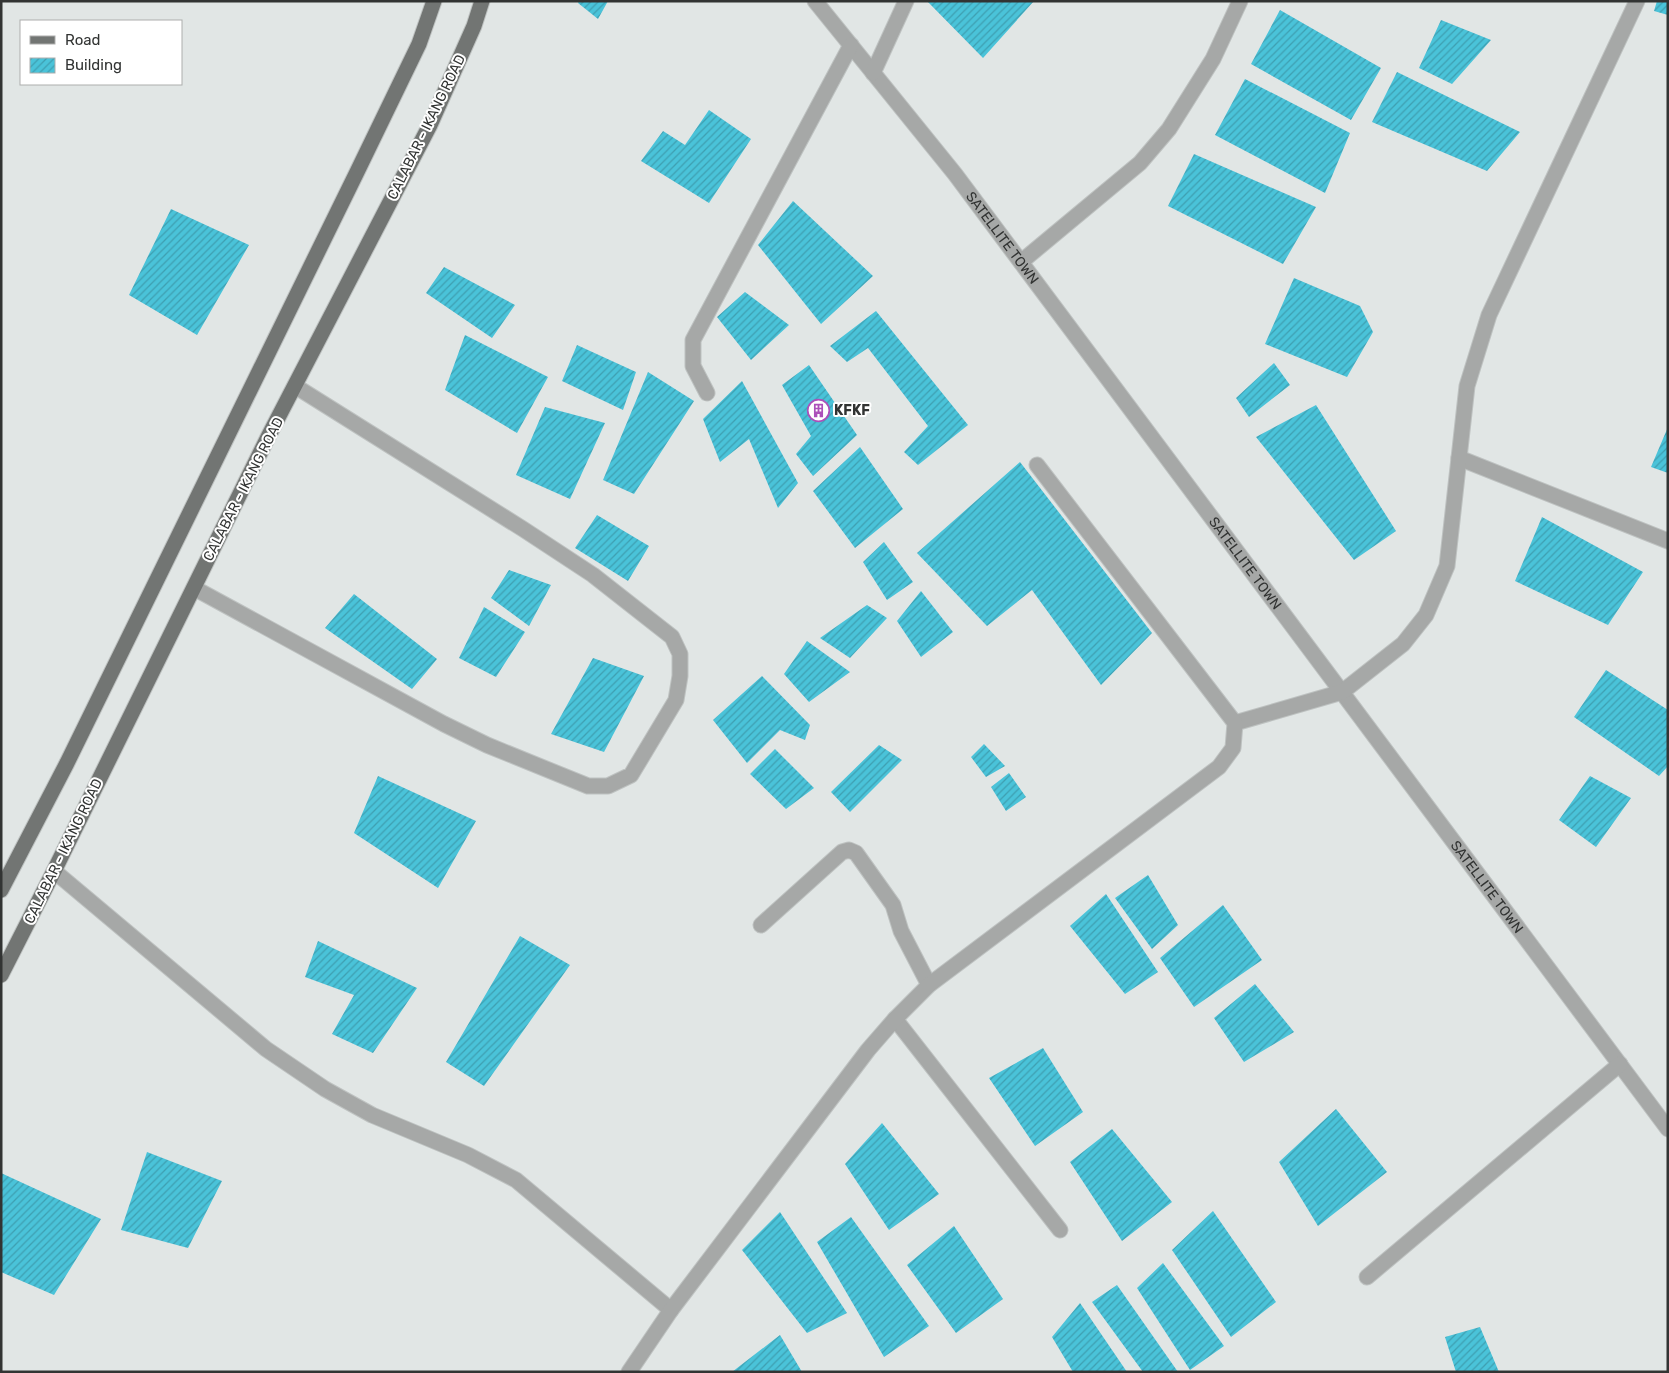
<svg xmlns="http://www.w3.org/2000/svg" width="1669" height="1373" font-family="Rubik,sans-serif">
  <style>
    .building { fill: url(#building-hatch) }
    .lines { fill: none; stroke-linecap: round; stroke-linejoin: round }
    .minor-casing { stroke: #bec2c1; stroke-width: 17 }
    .major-casing { stroke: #bec2c1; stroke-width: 17 }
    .minor { stroke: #a6a8a7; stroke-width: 15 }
    .major { stroke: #727573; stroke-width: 15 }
    .labels { text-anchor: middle; stroke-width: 4; stroke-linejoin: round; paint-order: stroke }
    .street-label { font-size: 14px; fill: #323433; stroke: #fff }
    .poi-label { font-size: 14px; font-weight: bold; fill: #323433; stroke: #fff; text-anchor: start }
  </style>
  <defs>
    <pattern id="building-hatch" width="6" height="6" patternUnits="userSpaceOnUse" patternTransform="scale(1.25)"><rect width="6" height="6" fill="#4ac3d9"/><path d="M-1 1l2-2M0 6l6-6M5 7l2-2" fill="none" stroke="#3e9fb1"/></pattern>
  </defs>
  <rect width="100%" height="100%" fill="#e1e6e5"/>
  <!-- building -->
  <path class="building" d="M579,1H608L598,19L578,3Z
    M927,1H1034L983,58Z
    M1657,1H1668V15L1654,11Z
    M1280,10L1381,68L1351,120L1251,64Z
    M1441,20L1491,40L1452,84L1419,68Z
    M1397,72L1520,132L1487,171L1372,122Z
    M1245,79L1350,133L1325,193L1215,135Z
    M709,110L751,139L709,203L641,161L663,131L685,145Z
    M1194,154L1316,207L1283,264L1168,206Z
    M793,201L873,276L821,324L758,245Z
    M171,209L249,245L197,335L129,295Z
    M444,267L515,305L492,338L426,293Z
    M1294,278L1360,306L1373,332L1347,377L1265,344Z
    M745,292L789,325L751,360L717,317Z
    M876,311L968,425L918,465L904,452L928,426L868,348L847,362L830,346Z
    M465,335L548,377L517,433L445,390Z
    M577,345L636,372L623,410L562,381Z
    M1274,363L1290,385L1249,417L1236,398Z
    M809,365L857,435L813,476L796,454L811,436L782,385Z
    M648,372L694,401L634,494L603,480Z
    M742,381L798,483L778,508L749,439L720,462L703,419Z
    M1316,405L1396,531L1354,560L1256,437Z
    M545,407L605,423L570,499L516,475Z
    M1668,427V473L1651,467Z
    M860,447L903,509L855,548L813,491Z
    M1020,462L1152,633L1101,685L1032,590L987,626L917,553Z
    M597,515L649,546L628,581L575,548Z
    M1542,517L1643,572L1608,625L1515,581Z
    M884,542L913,582L887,600L863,562Z
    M509,570L551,585L529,626L491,598Z
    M921,591L953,632L921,657L897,621Z
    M354,594L437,659L412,689L325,628Z
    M867,605L887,618L850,658L820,638Z
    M484,607L525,632L496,677L459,658Z
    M807,641L850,672L809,702L784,674Z
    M593,658L644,676L604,752L551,734Z
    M1606,670L1668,710V766L1659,776L1574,717Z
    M762,676L810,725L805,740L780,730L747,763L713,720Z
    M984,744L1005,766L986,777L971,757Z
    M879,745L902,760L850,812L831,792Z
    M775,749L814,788L786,809L750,774Z
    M1009,773L1026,797L1006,811L991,787Z
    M378,776L476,821L438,888L354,833Z
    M1590,776L1631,798L1596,847L1559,820Z
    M1148,875L1178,925L1152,949L1115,898Z
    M1106,894L1158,972L1125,994L1070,926Z
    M1223,905L1262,960L1194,1007L1160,958Z
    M520,936L570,965L484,1086L446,1062Z
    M318,941L417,988L373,1053L332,1034L354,995L305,977Z
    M1255,984L1294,1032L1244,1062L1214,1018Z
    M1043,1048L1083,1112L1035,1146L989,1078Z
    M1336,1109L1387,1172L1318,1226L1279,1162Z
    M882,1123L939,1194L889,1230L845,1164Z
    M1112,1129L1172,1202L1122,1241L1070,1162Z
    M147,1152L222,1181L188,1248L121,1230Z
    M1,1173L101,1219L54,1295L1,1272Z
    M1213,1211L1276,1302L1231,1337L1172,1250Z
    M780,1212L847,1313L807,1333L742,1250Z
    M851,1217L929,1326L884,1357L817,1242Z
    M954,1226L1003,1299L956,1333L907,1265Z
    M1163,1263L1224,1346L1190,1370L1137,1288Z
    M1117,1285L1178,1372H1143L1092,1302Z
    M1080,1303L1127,1372H1073L1052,1337Z
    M1480,1327L1499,1372H1456L1445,1337Z
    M780,1335L802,1372H732Z"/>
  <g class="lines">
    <defs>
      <g id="minor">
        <path id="s1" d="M815,1L955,174L1668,1129"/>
        <path d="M873,73L906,1"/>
        <path d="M1021,262L1140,163L1169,129L1213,59L1240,1"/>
        <path d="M707,393L693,366V340L851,45"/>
        <path d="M1459,458L1668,541"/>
        <path d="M194,588L444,724L487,745L588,786H608L631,775L676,700L680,676V654L672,637L593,575L523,529L295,386"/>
        <path d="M1235,723L1342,692L1403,644L1426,615L1447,566L1467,386L1489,315L1637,1"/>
        <path d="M54,871L266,1049L325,1089L372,1115L468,1155L516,1180L671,1310"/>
        <path d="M761,925L842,852L849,850L856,853L893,905L901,931L929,985"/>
        <path d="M895,1019L1060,1230"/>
        <path d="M1367,1277L1620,1064"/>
        <path d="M629,1372L671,1310L868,1050L895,1019L929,985L1219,767L1233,748L1235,723L1037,465"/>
      </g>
      <path id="major" d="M1,890L67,763L357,172L419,44L434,1
        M1,975L54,871L268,437L430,125L474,26L482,1"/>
    </defs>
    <!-- minor casing -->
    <use href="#minor" class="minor-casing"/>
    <!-- major casing -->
    <use href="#major" class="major-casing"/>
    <!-- minor -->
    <use href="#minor" class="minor"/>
    <!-- major -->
    <use href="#major" class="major"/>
  </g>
  <!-- icons -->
  <defs>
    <symbol id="building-ring" viewBox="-11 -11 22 22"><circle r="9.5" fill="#fff" stroke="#ac50ba" stroke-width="1.5"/><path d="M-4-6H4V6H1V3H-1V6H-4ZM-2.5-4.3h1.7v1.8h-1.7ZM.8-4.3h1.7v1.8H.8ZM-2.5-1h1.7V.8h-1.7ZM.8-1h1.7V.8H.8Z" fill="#ac50ba"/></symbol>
  </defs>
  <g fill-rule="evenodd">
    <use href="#building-ring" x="806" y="398" width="25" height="25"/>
  </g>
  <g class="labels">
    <!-- street labels -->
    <g class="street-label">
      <text transform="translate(426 127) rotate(-64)" y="5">CALABAR - IKANG ROAD</text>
      <text dy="5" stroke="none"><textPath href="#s1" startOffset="302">SATELLITE TOWN</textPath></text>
      <text transform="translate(243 489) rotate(-63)" y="5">CALABAR - IKANG ROAD</text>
      <text dy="5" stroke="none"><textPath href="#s1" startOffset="708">SATELLITE TOWN</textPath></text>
      <text transform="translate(63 851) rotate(-64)" y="5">CALABAR - IKANG ROAD</text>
      <text dy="5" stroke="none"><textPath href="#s1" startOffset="1112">SATELLITE TOWN</textPath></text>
    </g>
    <!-- poi labels -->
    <g class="poi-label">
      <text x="834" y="415">KFKF</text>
    </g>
  </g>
  <!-- border -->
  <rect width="1669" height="1373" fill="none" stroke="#323433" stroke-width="5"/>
  <!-- legend -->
  <rect x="20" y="20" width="162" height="65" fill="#ffffff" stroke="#adaead"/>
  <rect x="30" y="36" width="25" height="8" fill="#727573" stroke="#adaead"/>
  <text x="65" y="45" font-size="15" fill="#323433">Road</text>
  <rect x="30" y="58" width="25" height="15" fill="url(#building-hatch)" stroke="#adaead"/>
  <text x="65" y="70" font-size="15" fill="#323433">Building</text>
</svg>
